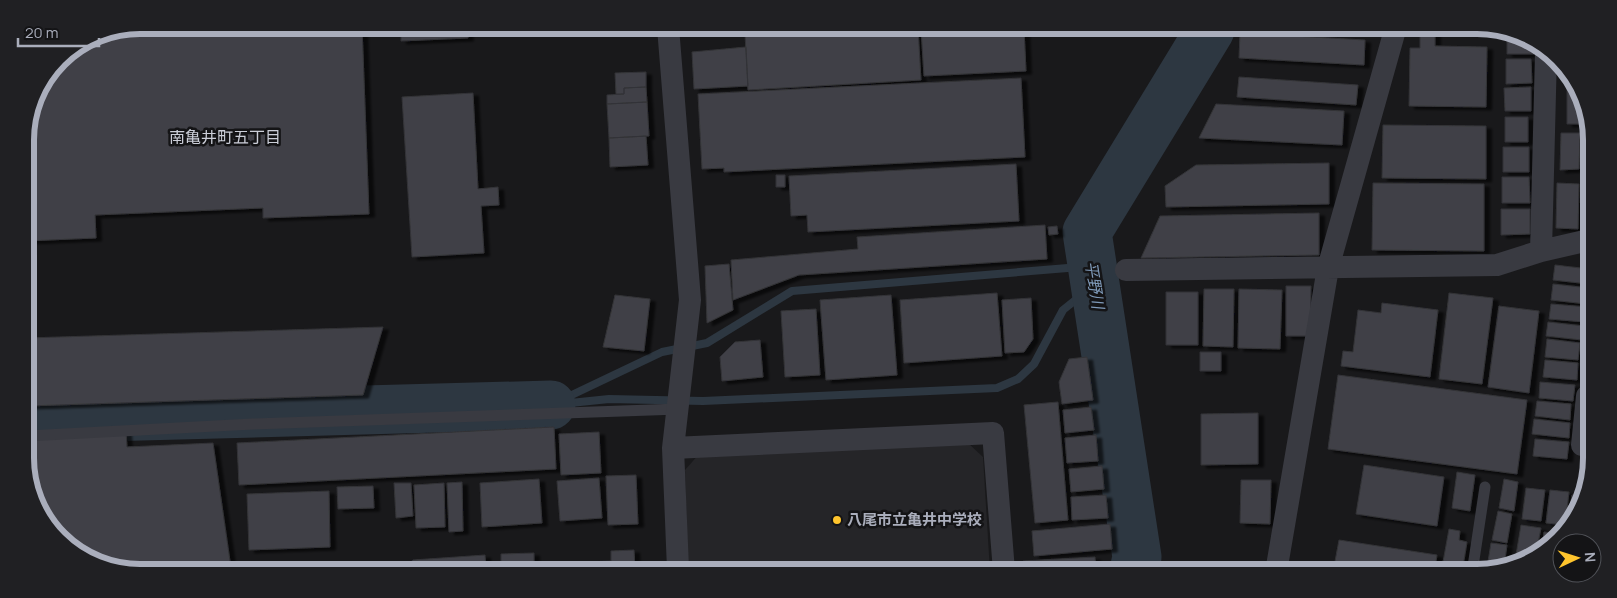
<svg xmlns="http://www.w3.org/2000/svg" width="1617" height="598" font-family="Manrope,'Noto Sans JP',sans-serif">
  <style>
    .built { fill: #252528 }
    .lines { fill: none; stroke-linecap: round; stroke-linejoin: round }
    .stream { stroke: #2d3741; stroke-width: 8 }
    .river { stroke: #2d3741; stroke-width: 49 }
    .building { fill: #404146; stroke: #333337; filter: url(#shadow) }
    .lane { stroke: #393a41; stroke-width: 11 }
    .street { stroke: #393a41; stroke-width: 22 }
    .poi-dot { fill: #ffc52d; stroke: #141416; stroke-width: 2 }
    .labels { text-anchor: middle; stroke-width: 5; stroke-linejoin: round; paint-order: stroke }
    .poi-label { font-size: 15px; font-weight: bold; fill: #aaaebc; stroke: #141416; text-anchor: start }
    .neighbourhood-label { font-size: 16px; fill: #cbced8; stroke: #141416 }
    .water-label { font-size: 16px; font-style: italic; fill: #7f9ab9; stroke: #141416 }
    .rim { fill: none; stroke: #aaaebc; stroke-width: 6 }
  </style>
  <defs>
    <filter id="shadow"><feDropShadow dx="5.5" dy="3" stdDeviation="1" flood-color="#0009"/></filter>
  </defs>
  <rect width="100%" height="100%" fill="#19191b"/>
  <!-- built -->
  <path class="built" d="M968,443L983,457L990,571L688,569L685,470L700,453Z"/>
  <g class="lines">
    <!-- stream -->
    <path class="stream" d="M557,402L662,352L707,343L792,291L1092,266
      M551,405L609,399L703,401L997,388L1018,379L1034,364L1063,310L1094,285"/>
    <!-- river -->
    <path class="river" d="M27,419L551,405
      M1134,571L1137,557L1087,232L1210,30"/>
  </g>
  <!-- building -->
  <path class="building" d="M140,25L362,26L369,214L263,218V208L95,215L96,238L26,241L25,132L37,89L64,54L96,34Z
    M401,26H467L468,38L401,41Z
    M852,28H918L921,80L748,90L745,34Z
    M921,28L1024,29L1026,71L924,76Z
    M1507,31H1514L1535,45L1534,54H1507Z
    M1420,32H1435V46L1487,47L1486,107L1409,106L1410,48H1420Z
    M1240,33L1365,40L1364,65L1239,58Z
    M746,47L748,86L694,89L692,52Z
    M1506,59H1531L1532,83L1506,84Z
    M646,72V87L624,88V94H616L615,73Z
    M1239,77L1358,85L1356,105L1237,97Z
    M1021,78L1025,157L724,172V168L702,169L698,94Z
    M646,87L647,102L607,104V95L624,94V88Z
    M1531,87V111H1505L1504,88Z
    M1567,89H1575L1591,124H1567Z
    M473,93L478,189L498,187L499,205L481,206L484,253L412,257L402,97Z
    M647,102L649,136L609,138L607,104Z
    M1216,104L1344,111L1342,145L1199,138Z
    M1505,117H1528V142H1505Z
    M1383,125L1486,126V179L1382,178Z
    M1589,132H1591L1590,161H1588Z
    M1561,133H1580L1579,169L1560,170Z
    M646,136L648,165L610,167L609,138Z
    M1503,147H1529V172H1503Z
    M1329,163V204L1166,207L1165,186L1196,165Z
    M1016,164L1019,221L808,232L807,215L791,216L789,176Z
    M1586,166H1590V202H1585Z
    M776,175H785V187H776Z
    M1502,177H1529L1530,203H1502Z
    M1373,183L1484,184V251L1372,250Z
    M1557,183L1579,184L1578,229L1556,228Z
    M1501,209H1530V234L1501,235Z
    M1586,210H1590V230H1586Z
    M1319,213V255L1141,258L1160,216Z
    M1045,225L1047,259L799,275L733,300L731,260L858,249L857,237Z
    M1057,226L1058,234L1049,235L1048,227Z
    M729,264L733,310L707,323L705,266Z
    M1555,265L1589,269V284L1553,280Z
    M1553,284L1589,288L1587,304L1551,300Z
    M1286,286H1311L1310,336H1286Z
    M1204,289H1234L1233,347L1203,346Z
    M1239,289L1282,290L1280,349L1238,348Z
    M1166,292H1198V345H1166Z
    M997,293L1002,356L904,363L900,300Z
    M1449,293L1493,298L1482,384L1439,379Z
    M615,295L650,299L644,351L603,347Z
    M891,295L897,375L826,380L820,300Z
    M1031,298L1033,339L1024,352L1005,353L1002,300Z
    M1382,303L1438,310L1430,377L1341,366L1343,351L1353,352L1358,310L1381,313Z
    M1551,304L1587,307L1585,322L1549,319Z
    M1499,306L1539,311L1529,393L1488,387Z
    M816,309L820,375L785,377L781,311Z
    M1548,322L1584,326L1582,340L1546,336Z
    M383,327L363,395L27,406L26,338Z
    M1547,339L1580,343L1578,360L1545,357Z
    M760,340L763,377L722,381L720,357L735,342Z
    M1200,352H1221V371H1200Z
    M1087,357L1093,400L1062,404L1059,382L1069,359Z
    M1545,360L1578,363L1577,380L1543,377Z
    M1338,375L1527,400L1517,474L1328,449Z
    M1540,382L1575,385L1573,401L1539,398Z
    M1537,401L1571,404L1570,420L1535,416Z
    M1058,402L1068,520L1035,523L1024,405Z
    M1091,407L1094,430L1065,433L1063,410Z
    M1258,413V464L1201,465V414Z
    M1534,419L1570,423L1569,438L1532,434Z
    M554,427L556,469L239,485L237,443Z
    M126,432L127,447L213,443L231,568L103,567L54,534L27,480V438Z
    M599,432L601,473L561,475L559,434Z
    M1096,435L1098,461L1067,463L1065,438Z
    M1535,439L1569,442L1567,459L1533,456Z
    M1364,465L1444,477L1437,526L1356,514Z
    M1102,466L1104,489L1071,492L1069,469Z
    M1457,472L1475,475L1470,511L1452,508Z
    M636,475L638,524L608,525L606,476Z
    M599,478L602,518L560,521L557,481Z
    M539,479L542,523L482,527L480,483Z
    M1504,479L1518,482L1514,511L1499,508Z
    M1241,480H1271L1270,524L1240,523Z
    M462,482L463,531L449,532L447,483Z
    M394,483H411L413,516L396,518Z
    M444,483L445,527L416,528L414,485Z
    M373,486L374,508L338,509L337,487Z
    M1526,488L1545,490L1541,521L1522,519Z
    M1550,490L1569,492L1565,525L1546,523Z
    M329,491L330,547L249,550L247,494Z
    M1106,495L1108,518L1072,520L1071,497Z
    M1572,495L1585,496L1569,518Z
    M1498,511L1512,514L1507,543L1492,540Z
    M1110,524L1112,549L1034,556L1032,531Z
    M1521,525L1541,528L1536,553L1515,561Z
    M1449,529L1460,531L1459,540L1467,542L1463,566L1443,562Z
    M1544,532L1558,534L1547,549L1542,551Z
    M1339,540L1437,555L1434,573L1365,572L1334,567Z
    M1491,543L1507,545L1504,566L1493,569L1487,568Z
    M634,550L635,569H559L558,563L611,561V551Z
    M534,553V569H501V554Z
    M485,555L486,569L404,568L413,560Z
    M1095,557L1096,571H1023V561Z
    M1445,566L1461,568V573H1444Z"/>
  <g class="lines">
    <!-- lane -->
    <path class="lane" d="M27,436L253,424L679,409
      M1472,573L1485,487"/>
    <!-- street -->
    <path class="street" d="M668,27L690,300L673,448L678,569
      M1541,251L1546,53
      M1126,270L1497,265L1541,251L1589,240
      M1582,445L1587,396
      M673,448L993,433L1004,571
      M1276,572L1328,268L1395,30"/>
  </g>
  <!-- markers -->
  <circle class="poi-dot" cx="837" cy="520" r="5"/>
  <g class="labels">
    <!-- poi labels -->
    <g class="poi-label">
      <text x="847" y="525">八尾市立亀井中学校</text>
    </g>
    <!-- neighbourhood labels -->
    <g class="neighbourhood-label">
      <text x="225" y="143">南亀井町五丁目</text>
    </g>
    <!-- water labels -->
    <g class="water-label">
      <text transform="translate(1095 285) rotate(81)" y="6">平野川</text>
    </g>
  </g>
  <!-- crop -->
  <path d="M0 0H1617V598H0ZM140 34H1477A106 106 0 0 1 1583 140V458A106 106 0 0 1 1477 564H140A106 106 0 0 1 34 458V140A106 106 0 0 1 140 34Z" fill="#202023" fill-rule="evenodd"/>
  <path class="rim" d="M140 34H1477A106 106 0 0 1 1583 140V458A106 106 0 0 1 1477 564H140A106 106 0 0 1 34 458V140A106 106 0 0 1 140 34Z"/>
  <!-- north arrow -->
  <g transform="translate(1577 558) rotate(86)"><circle r="24" fill="#141416" stroke="#505258"/>
  <path d="M0-4L9 19L0 12L-9 19Z" fill="#ffc52d"/>
  <text y="-8" font-size="14" font-weight="bold" text-anchor="middle" fill="#aaaebc">N</text>
  </g>
  <!-- scale -->
  <path d="M18 38v8h81v-8" fill="none" stroke="#aaaebc" stroke-width="2.5"/>
  <text x="25" y="38" font-size="15" fill="#aaaebc" stroke="#141416" stroke-width="4" paint-order="stroke">20 m</text>
</svg>
